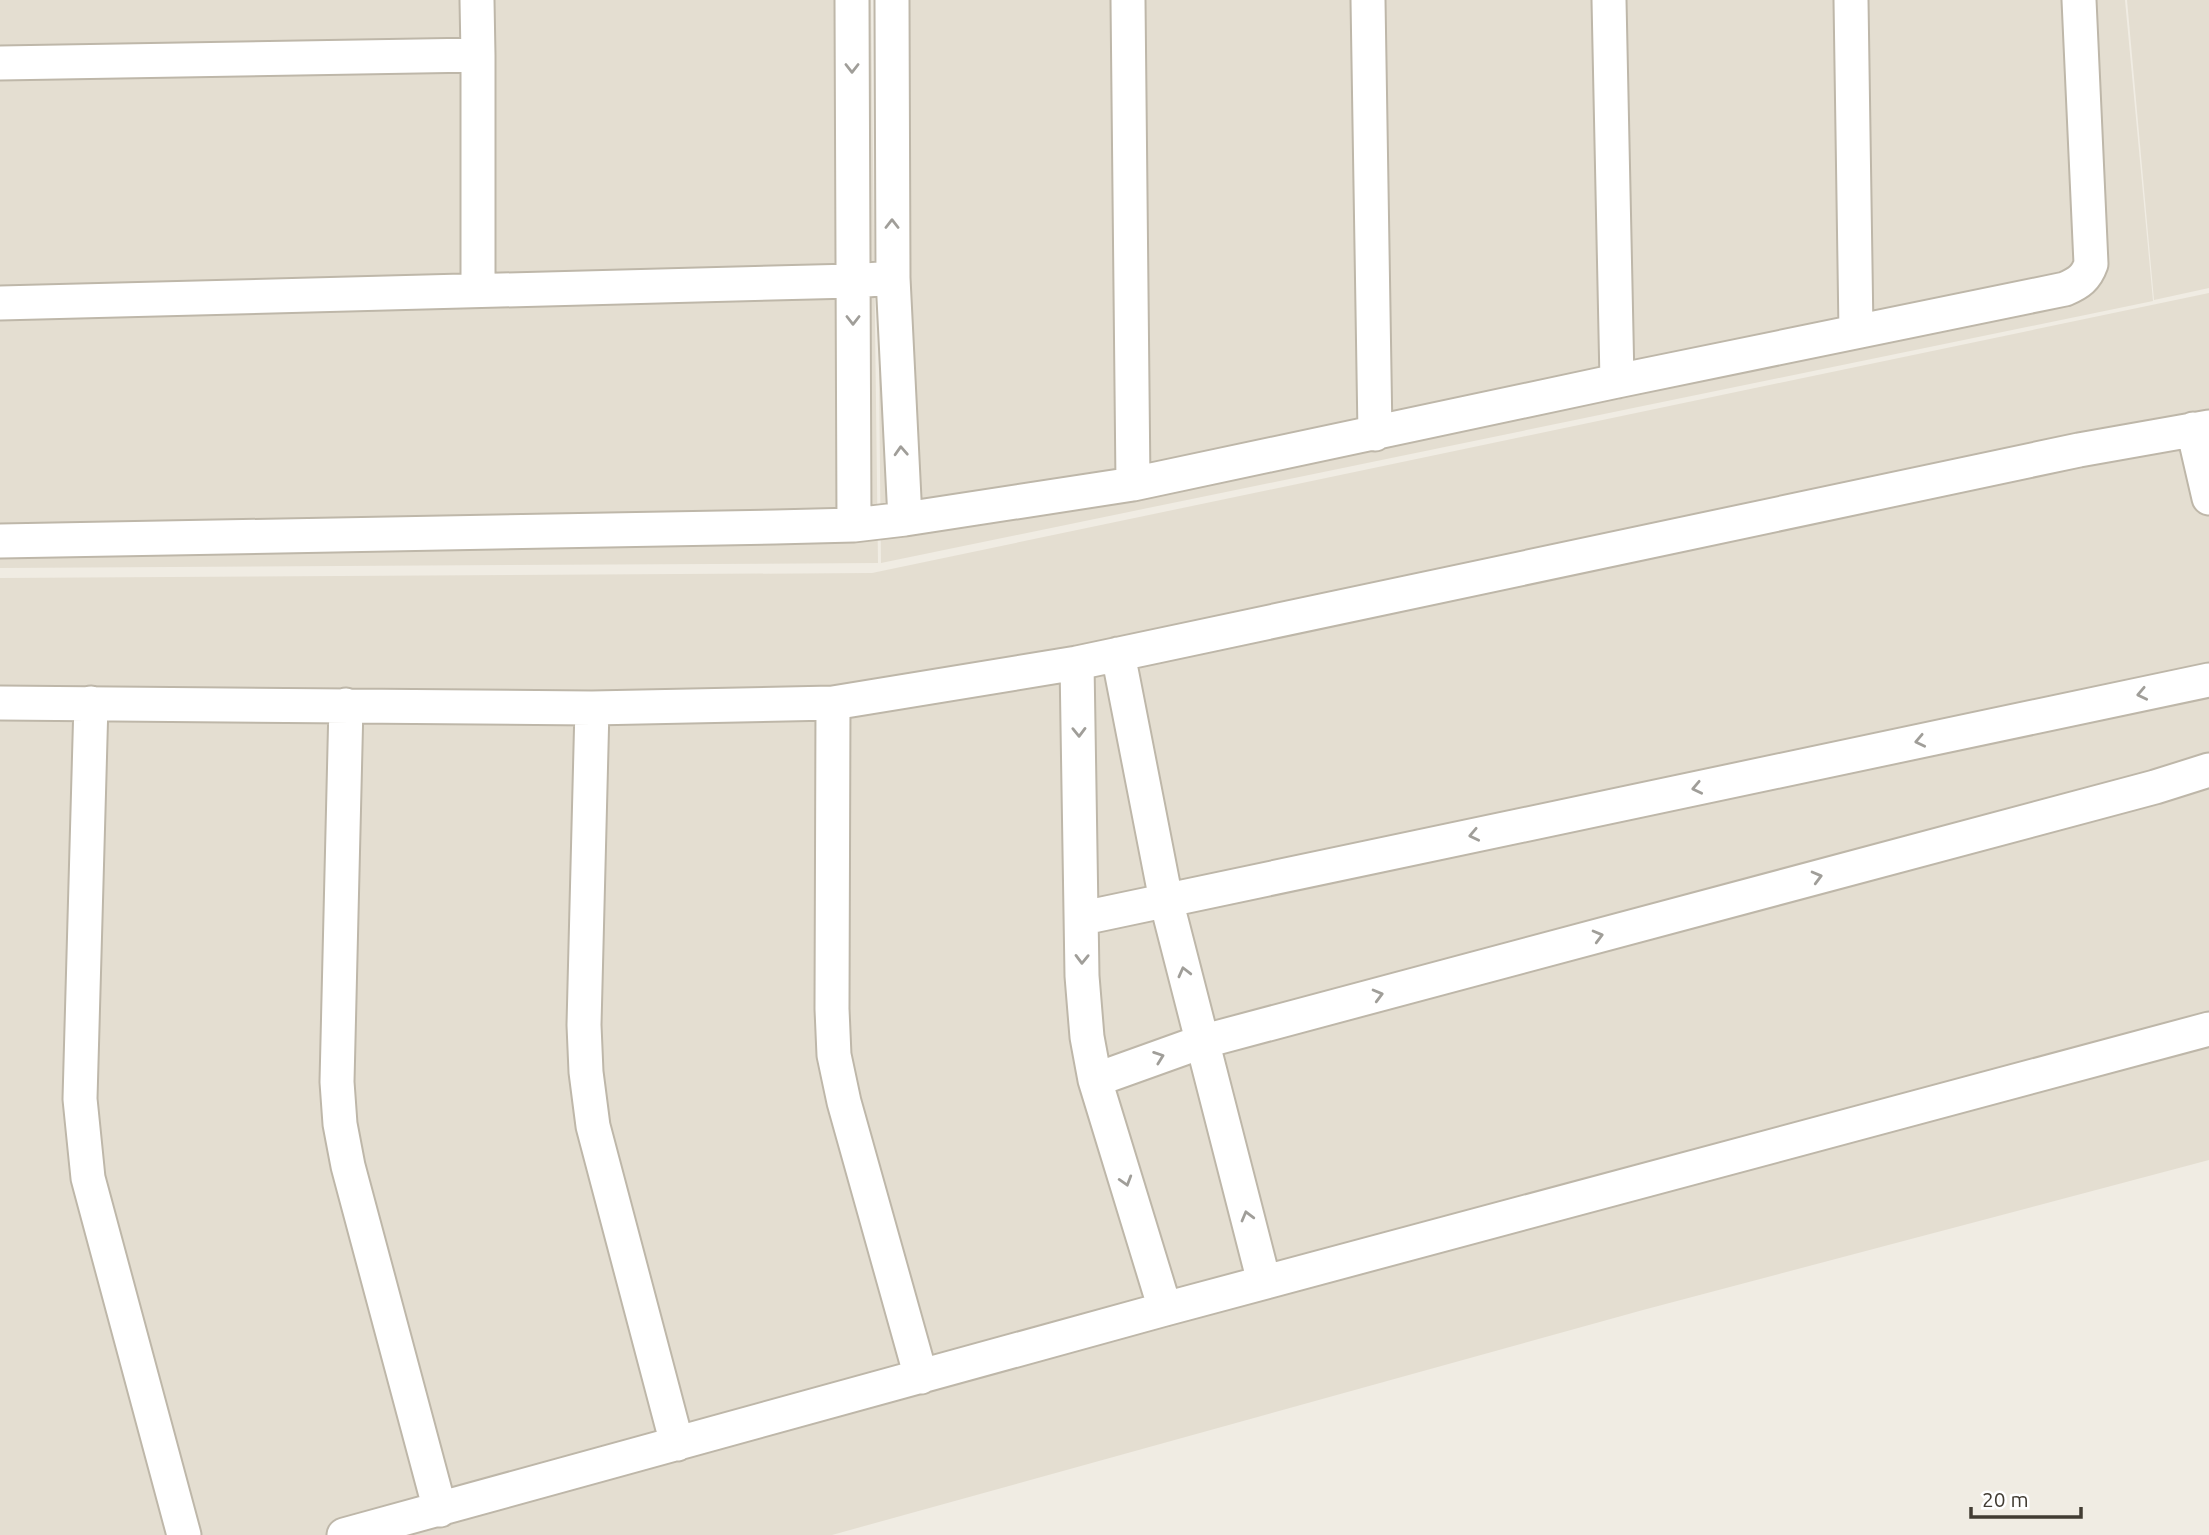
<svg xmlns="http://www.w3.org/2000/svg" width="2209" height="1535" font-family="Ubuntu,sans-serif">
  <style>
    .residential { fill: #e4ded1 }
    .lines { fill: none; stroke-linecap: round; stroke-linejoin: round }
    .minor-casing { stroke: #beb7a9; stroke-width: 37 }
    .minor { stroke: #fff; stroke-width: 33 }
    .oneway { stroke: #a09e99 }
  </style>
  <rect width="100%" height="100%" fill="#f0ece3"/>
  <!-- residential -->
  <path class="residential" d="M0,0H871L878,563L0,568Z
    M875,0H2125L2153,301L881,563Z
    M2127,0H2209V288L2154,300Z
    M2209,293V1160L1643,1310L832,1535H0V578L872,573Z"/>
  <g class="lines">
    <defs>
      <path id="minor" d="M477,0L478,55
        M852,0L854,525
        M892,0L893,278L905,519
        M1128,0L1133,484
        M1368,0L1375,434
        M1609,0L1617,381
        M1851,0L1856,331
        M0,63L478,55V289
        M0,303L853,281L893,278
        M2193,429L2209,498
        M0,541L775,527L854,525L905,519L1133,484L1617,381L2065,289C2079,283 2086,278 2091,264L2079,0
        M1118,654L1166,900L1264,1282
        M1077,663L1082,976L1087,1037L1095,1080L1165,1309
        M0,703L592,708L833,703L1077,663L2079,450L2209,427
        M91,703L80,1099L88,1178L184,1535
        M833,703L832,1009L834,1055L844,1102L921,1377
        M346,705L337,1082L340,1124L348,1166L440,1510
        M592,708L584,1025L586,1072L593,1126L677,1444
        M1083,918L2209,680
        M1095,1080L1201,1042L2155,787L2209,770
        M344,1535L1165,1309L2209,1029"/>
    </defs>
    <!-- minor casing -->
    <use href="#minor" class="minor-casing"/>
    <!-- minor -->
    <use href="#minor" class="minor"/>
  </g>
  <!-- one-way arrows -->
  <defs><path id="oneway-chevron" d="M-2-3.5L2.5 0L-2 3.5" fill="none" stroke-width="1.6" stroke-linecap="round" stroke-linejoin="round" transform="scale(1.75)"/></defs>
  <g class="oneway">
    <use href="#oneway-chevron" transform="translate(852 68) rotate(90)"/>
    <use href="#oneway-chevron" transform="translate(892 224) rotate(-90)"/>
    <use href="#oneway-chevron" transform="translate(853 320) rotate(90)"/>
    <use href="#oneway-chevron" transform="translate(901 451) rotate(-93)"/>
    <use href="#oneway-chevron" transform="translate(2142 694) rotate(168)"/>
    <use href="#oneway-chevron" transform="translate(1079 732) rotate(89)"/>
    <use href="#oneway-chevron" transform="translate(1920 741) rotate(168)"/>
    <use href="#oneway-chevron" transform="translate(1697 788) rotate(168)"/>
    <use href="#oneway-chevron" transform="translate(1474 835) rotate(168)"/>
    <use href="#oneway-chevron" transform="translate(1817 877) rotate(-15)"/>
    <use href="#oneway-chevron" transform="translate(1598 936) rotate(-15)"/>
    <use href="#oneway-chevron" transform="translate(1082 959) rotate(91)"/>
    <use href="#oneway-chevron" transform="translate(1184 972) rotate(-104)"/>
    <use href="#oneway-chevron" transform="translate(1378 995) rotate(-15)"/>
    <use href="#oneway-chevron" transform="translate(1159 1057) rotate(-20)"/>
    <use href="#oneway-chevron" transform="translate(1126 1181) rotate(73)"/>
    <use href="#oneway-chevron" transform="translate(1247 1216) rotate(-105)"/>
  </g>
  <!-- scale -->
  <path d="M1971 1507v10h110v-10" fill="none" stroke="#423c33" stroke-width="3.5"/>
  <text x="1982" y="1507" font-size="21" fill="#423c33" stroke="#ffffff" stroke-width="5" paint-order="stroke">20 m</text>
</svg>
